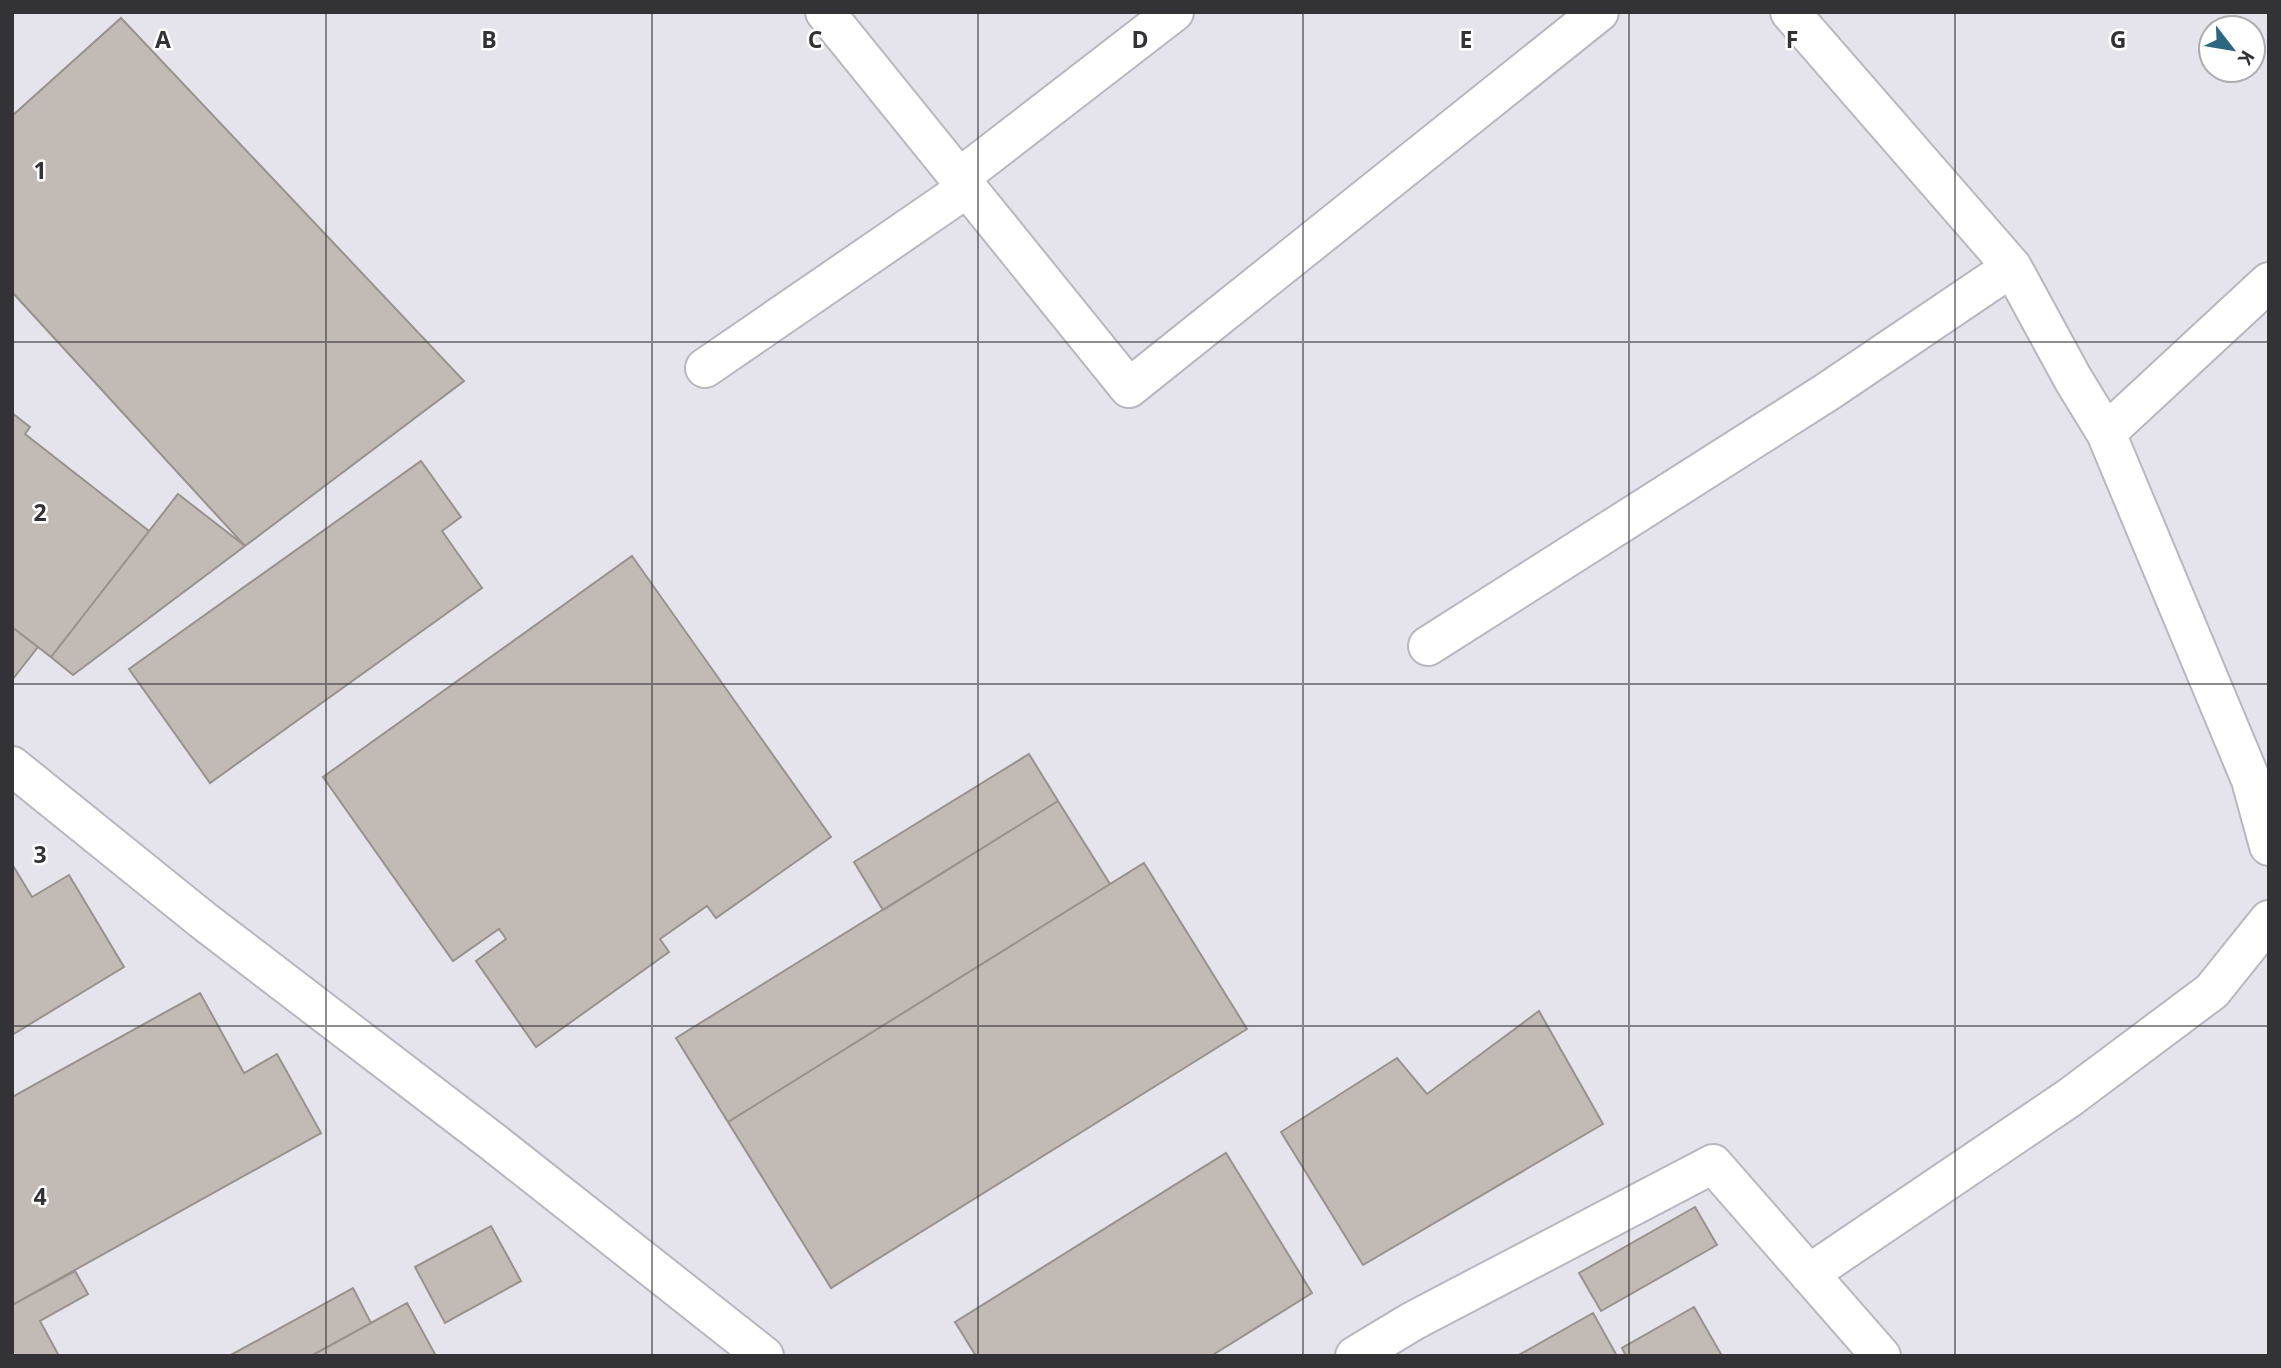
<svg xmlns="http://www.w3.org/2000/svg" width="2281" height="1368" font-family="'Open Sans',sans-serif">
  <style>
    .building { fill: #c2bab4; stroke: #99928c; stroke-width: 2 }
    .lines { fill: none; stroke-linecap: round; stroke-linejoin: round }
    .street-casing { stroke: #b8b7c0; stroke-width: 42 }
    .street { stroke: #fff; stroke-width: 38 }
    .grid { fill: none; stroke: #333236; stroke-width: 2; stroke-opacity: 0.55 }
    .grid-label { font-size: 23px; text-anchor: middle; font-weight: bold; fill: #333236; stroke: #fff; stroke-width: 5; stroke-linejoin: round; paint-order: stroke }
  </style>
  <rect width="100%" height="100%" fill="#e5e4ec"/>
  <!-- building -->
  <path class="building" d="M121,18L464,381L245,546L12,292V116Z
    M12,413L30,427L25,434L149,531L51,657L12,627Z
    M421,461L461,517L442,531L482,588L210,783L129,669Z
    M178,494L245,546L73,675L51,657Z
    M632,556L831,837L716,918L707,906L660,939L669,952L536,1047L476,961L506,939L499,929L453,961L323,777Z
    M12,627L38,647L12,680Z
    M1029,754L1058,801L883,910L854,862Z
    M1058,801L1110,884L728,1122L676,1038Z
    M1144,863L1247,1029L831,1288L728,1122Z
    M12,864L32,897L69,875L124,967L12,1035Z
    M200,993L244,1073L277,1054L321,1133L12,1305V1097Z
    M1539,1011L1603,1124L1363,1265L1281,1132L1397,1058L1427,1094Z
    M1226,1153L1312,1293L1211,1356H976L955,1322Z
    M1695,1207L1717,1245L1601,1311L1579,1273Z
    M491,1226L521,1281L445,1323L415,1267Z
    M75,1271L88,1294L40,1321L59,1356H12V1305Z
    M353,1288L371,1323L311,1356H229Z
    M407,1303L436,1356H311L371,1323Z
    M1694,1307L1722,1356H1626L1622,1348Z
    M1593,1313L1617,1356H1517Z"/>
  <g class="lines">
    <defs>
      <path id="street" d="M825,12L1129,388L1599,12
        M1790,12L2012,267L2073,379L2106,433L2251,780L2269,846
        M959,178L1174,12
        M705,368L967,188
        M2106,433L2269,282
        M1428,646L1827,392L2012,267
        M12,766L204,921L493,1142L764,1356
        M1809,1274L2069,1098L2212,991L2269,920
        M1355,1356L1413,1321L1713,1164L1881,1356"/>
    </defs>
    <!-- street casing -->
    <use href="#street" class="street-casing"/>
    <!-- street -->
    <use href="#street" class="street"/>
  </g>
  <!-- grid -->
  <path class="grid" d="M326,12V1356M652,12V1356M978,12V1356M1303,12V1356M1629,12V1356M1955,12V1356M12,342H2269M12,684H2269M12,1026H2269"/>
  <g class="grid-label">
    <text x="163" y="48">A</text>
    <text x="489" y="48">B</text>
    <text x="815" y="48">C</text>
    <text x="1140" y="48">D</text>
    <text x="1466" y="48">E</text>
    <text x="1792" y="48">F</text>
    <text x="2118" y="48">G</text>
    <text x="40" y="179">1</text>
    <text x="40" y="521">2</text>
    <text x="40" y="863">3</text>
    <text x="40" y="1205">4</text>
  </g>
  <!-- border -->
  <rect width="2281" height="1368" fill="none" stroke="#333236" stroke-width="28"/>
  <!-- north arrow -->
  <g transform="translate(2232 49) rotate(121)"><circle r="33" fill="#ffffff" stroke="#adadaf" stroke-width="2"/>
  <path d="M0-5L12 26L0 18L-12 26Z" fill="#2c677f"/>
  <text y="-10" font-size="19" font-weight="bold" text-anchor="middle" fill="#333236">K</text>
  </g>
</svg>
